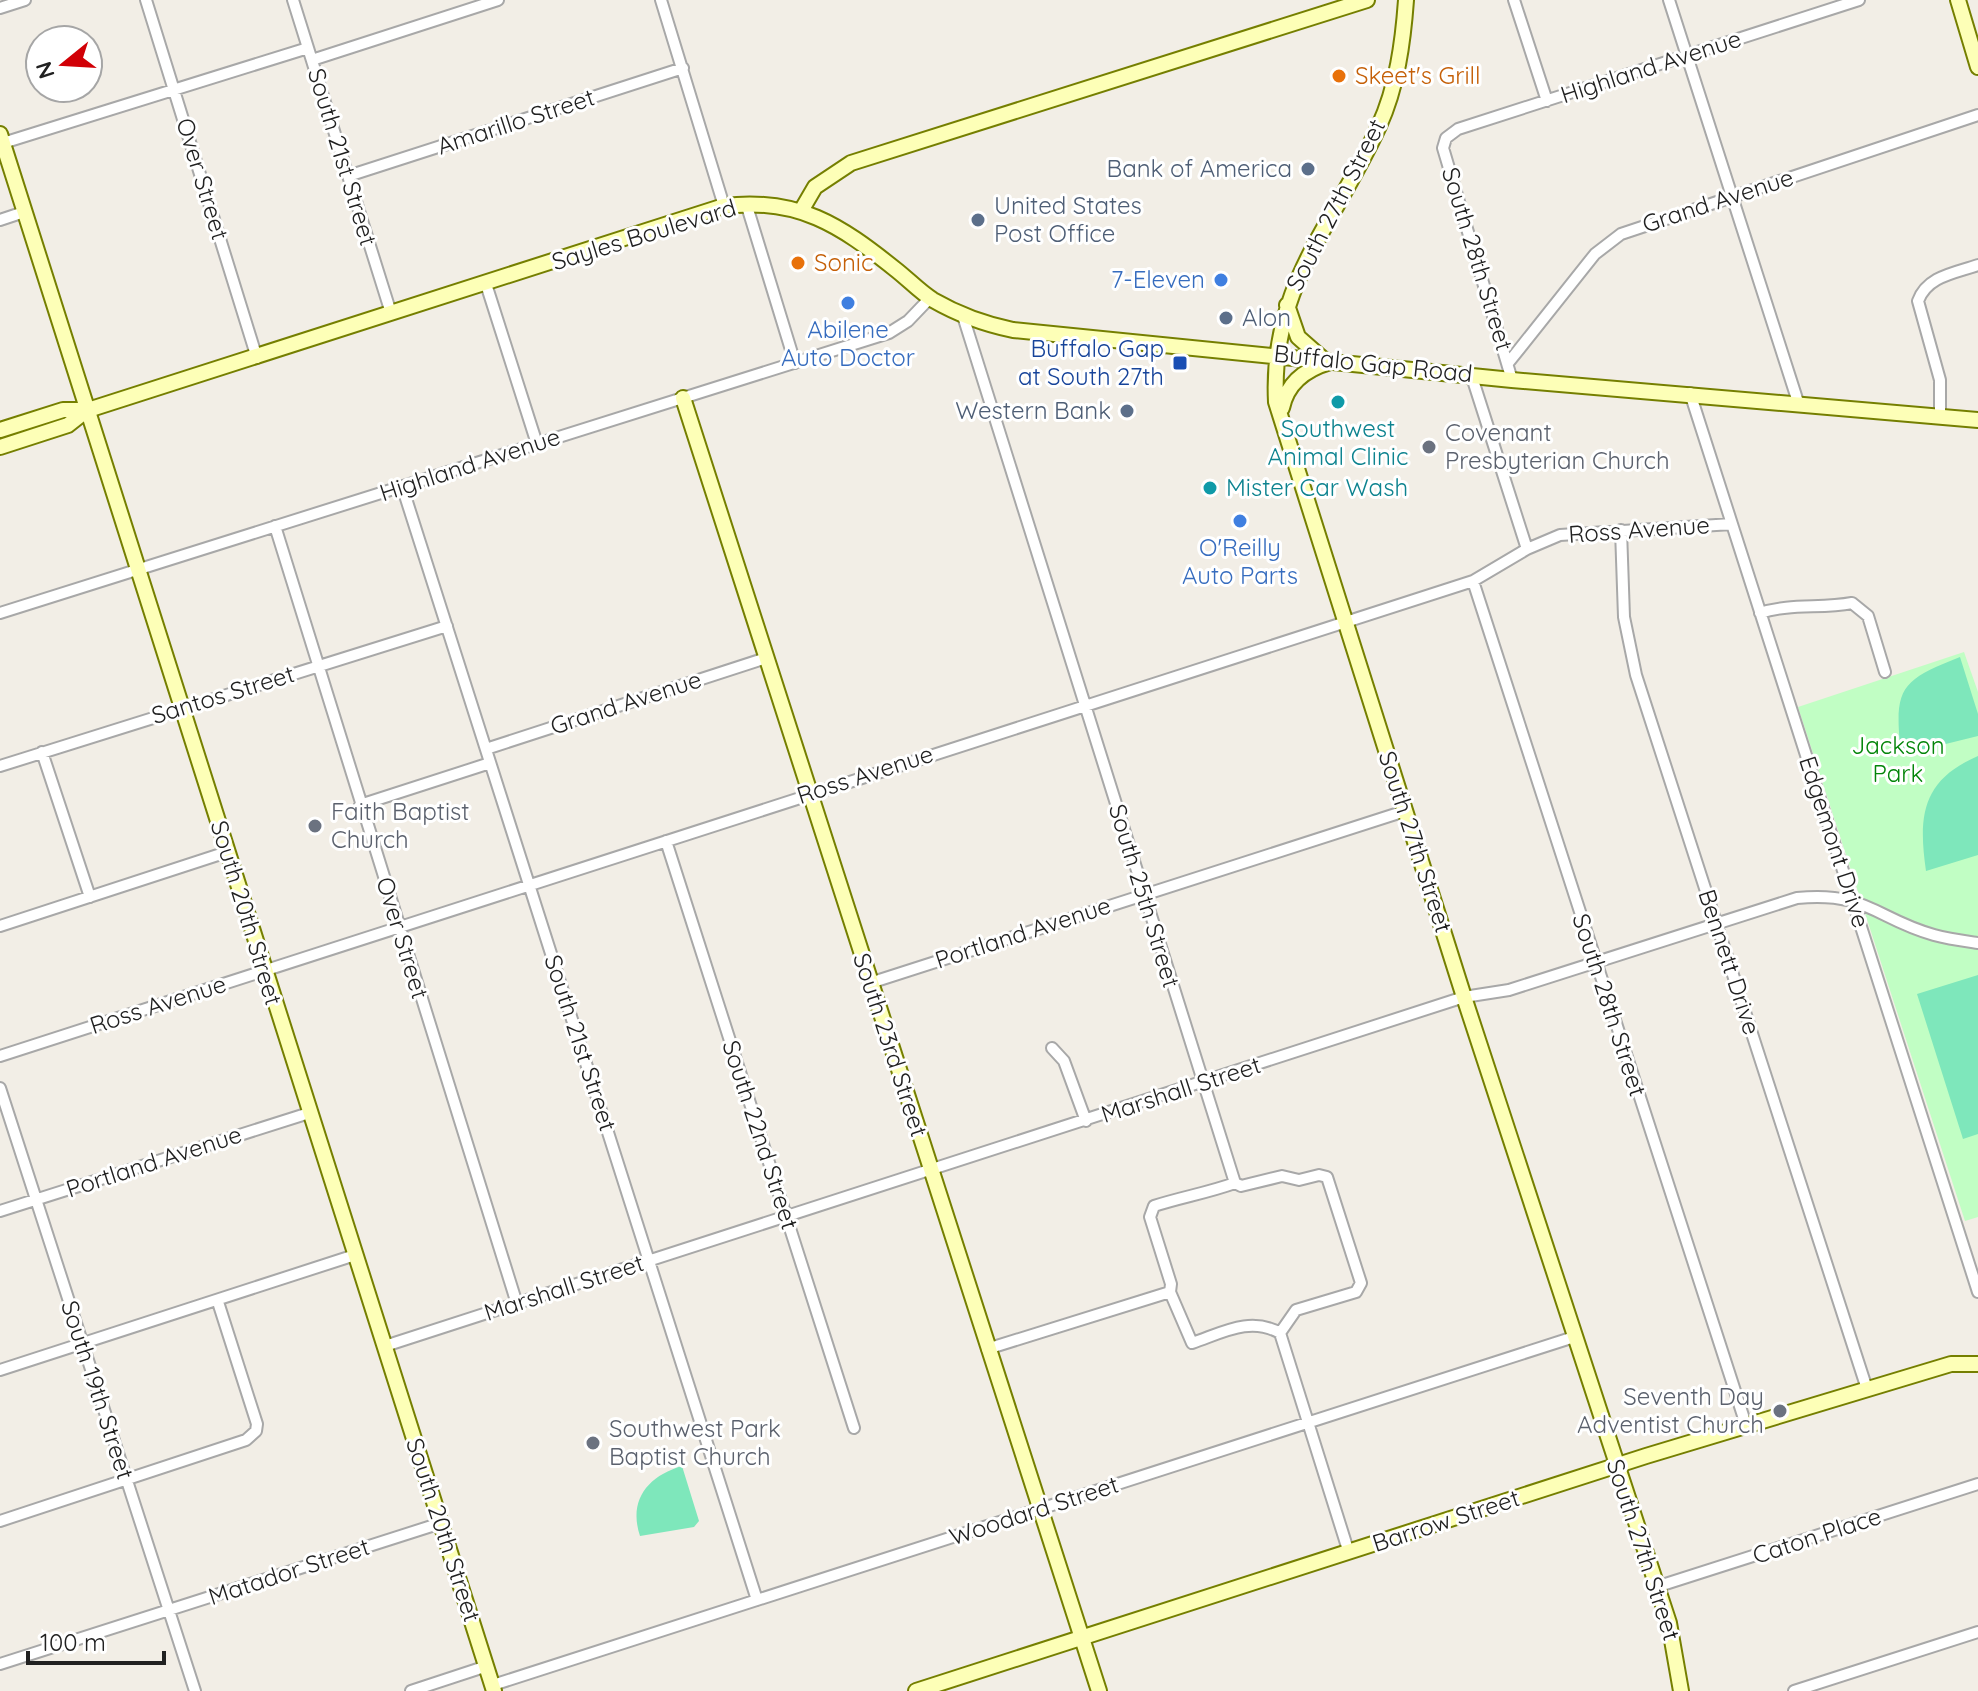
<svg xmlns="http://www.w3.org/2000/svg" width="1978" height="1691" font-family="Quicksand,sans-serif">
  <style>
    .park { fill: #c1fec4 }
    .pitch { fill: #7ee7bb }
    .lines { fill: none; stroke-linecap: round; stroke-linejoin: round }
    .street-casing { stroke: #a8a8a8; stroke-width: 14 }
    .secondary-casing { stroke: #757f00; stroke-width: 18 }
    .street { stroke: #fff; stroke-width: 10 }
    .secondary { stroke: #fdffb7; stroke-width: 14 }
    .food-dot { fill: #e8710a; stroke: #fff; stroke-width: 3 }
    .service-dot { fill: #5c6f8a; stroke: #fff; stroke-width: 3 }
    .shop-dot { fill: #3f7fe0; stroke: #fff; stroke-width: 3 }
    .transit-dot { fill: #1a4fb4; stroke: #fff; stroke-width: 3 }
    .culture-dot { fill: #0f9aa8; stroke: #fff; stroke-width: 3 }
    .worship-dot { fill: #6b7280; stroke: #fff; stroke-width: 3 }
    .labels { text-anchor: middle; stroke-width: 6; stroke-linejoin: round; paint-order: stroke }
    .street-label { font-size: 24px; fill: #212121; stroke: #fff }
    .food-label { font-size: 24px; fill: #c56008; stroke: #fff; text-anchor: start }
    .service-label { font-size: 24px; fill: #4e5e75; stroke: #fff; text-anchor: end }
    .shop-label { font-size: 24px; fill: #366cbe; stroke: #fff }
    .transit-label { font-size: 24px; fill: #164399; stroke: #fff; text-anchor: end }
    .culture-label { font-size: 24px; fill: #0d838f; stroke: #fff }
    .worship-label { font-size: 24px; fill: #5b616d; stroke: #fff; text-anchor: start }
    .park-label { font-size: 24px; fill: #038509; stroke: #fff }
  </style>
  <rect width="100%" height="100%" fill="#f2eee6"/>
  <!-- park -->
  <path class="park" d="M1964,652L1978,692V1217L1965,1221L1798,707Z"/>
  <!-- pitch -->
  <path class="pitch" d="M1960,657L1978,714V736L1901,755C1894,688 1899,681 1960,657Z
    M1978,756V855L1926,871C1918,816 1922,780 1978,756Z
    M1978,975V1134L1963,1139L1917,994Z
    M682,1466L699,1521L694,1527L640,1536C628,1500 648,1476 682,1466Z"/>
  <g class="lines">
    <defs>
      <path id="street" d="M146,0L257,358
        M293,0L391,313
        M661,0L724,206
        M1514,0L1547,101
        M1669,0L1798,402
        M0,8L25,0
        M312,60L498,0
        M3,143L308,48
        M348,176L683,68
        M746,203L795,363
        M0,220L24,212
        M486,284L537,444
        M963,316L1235,1183L1241,1186L1282,1176L1299,1180L1319,1175L1327,1177L1361,1283L1356,1292L1296,1310L1280,1333
        M1509,362L1595,254L1621,234L1978,115
        M1471,374L1527,549
        M1512,380L1443,148L1446,138L1458,129L1859,0
        M1690,393L1978,1292
        M1940,416V380L1918,301C1927,276 1955,273 1978,265
        M402,486L757,1600
        M275,526L517,1304
        M1621,530L1624,617L1636,675L1867,1389
        M1473,581L1747,1428
        M0,613L889,333L908,321L930,298
        M1760,613C1791,603 1820,609 1852,603L1868,616L1885,672
        M486,749L766,658
        M42,752L90,897
        M0,766L447,626
        M360,805L490,763
        M666,841L854,1428
        M0,926L227,852
        M870,983L1405,811
        M1052,1048L1064,1061L1086,1121
        M0,1056L1473,581L1527,549L1560,535L1732,524
        M0,1088L195,1691
        M0,1211L309,1113
        M1170,1292L1192,1343C1222,1333 1250,1316 1280,1333L1349,1553
        M385,1346L1464,997L1509,990L1797,898C1867,891 1876,919 1934,935C1948,939 1964,941 1978,943
        M987,1349L1170,1292L1171,1284L1150,1217L1154,1206C1182,1197 1207,1193 1235,1183
        M0,1370L355,1255
        M0,1521L246,1440L256,1431L257,1424L218,1302
        M1656,1587L1978,1484
        M0,1664L441,1523
        M493,1685L1574,1337
        M411,1691L487,1666
        M1794,1691L1978,1632"/>
      <path id="secondary" d="M1406,0C1403,42 1397,87 1379,126C1334,225 1270,285 1276,402L1464,997L1669,1623L1681,1691
        M1958,0L1978,67
        M0,134L494,1691
        M801,211L815,187L851,163L1367,0
        M1287,305L1298,337L1323,359
        M683,398L1099,1691
        M1282,408C1287,383 1306,369 1330,362
        M0,430L63,410H88L724,206C798,197 840,225 895,269C908,279 920,292 933,300C959,315 984,324 1013,330L1512,380L1978,420
        M0,447L68,425L87,410
        M916,1691L1646,1456L1951,1364H1978"/>
    </defs>
    <!-- street casing -->
    <use href="#street" class="street-casing"/>
    <!-- secondary casing -->
    <use href="#secondary" class="secondary-casing"/>
    <!-- street -->
    <use href="#street" class="street"/>
    <!-- secondary -->
    <use href="#secondary" class="secondary"/>
  </g>
  <!-- markers -->
  <g class="food-dot">
    <circle cx="1339" cy="76" r="8"/>
    <circle cx="798" cy="263" r="8"/>
  </g>
  <g class="service-dot">
    <circle cx="1308" cy="169" r="8"/>
    <circle cx="978" cy="220" r="8"/>
    <circle cx="1226" cy="318" r="8"/>
    <circle cx="1127" cy="411" r="8"/>
  </g>
  <g class="shop-dot">
    <circle cx="1221" cy="280" r="8"/>
    <circle cx="848" cy="303" r="8"/>
    <circle cx="1240" cy="521" r="8"/>
  </g>
  <rect class="transit-dot" x="1172" y="355" width="16" height="16" rx="4"/>
  <g class="culture-dot">
    <circle cx="1338" cy="402" r="8"/>
    <circle cx="1210" cy="488" r="8"/>
  </g>
  <g class="worship-dot">
    <circle cx="1429" cy="447" r="8"/>
    <circle cx="315" cy="826" r="8"/>
    <circle cx="1780" cy="1411" r="8"/>
    <circle cx="593" cy="1443" r="8"/>
  </g>
  <g class="labels">
    <!-- street labels -->
    <g class="street-label">
      <text transform="translate(1651 67) rotate(-18)" y="8">Highland Avenue</text>
      <text transform="translate(516 122) rotate(-18)" y="8">Amarillo Street</text>
      <text transform="translate(342 157) rotate(73)" y="8">South 21st Street</text>
      <text transform="translate(202 179) rotate(73)" y="8">Over Street</text>
      <text transform="translate(1718 201) rotate(-18)" y="8">Grand Avenue</text>
      <text transform="translate(1336 205) rotate(-63)" y="8">South 27th Street</text>
      <text transform="translate(644 235) rotate(-17)" y="8">Sayles Boulevard</text>
      <text transform="translate(1477 259) rotate(73)" y="8">South 28th Street</text>
      <text transform="translate(1373 364) rotate(6)" y="8">Buffalo Gap Road</text>
      <text transform="translate(470 465) rotate(-18)" y="8">Highland Avenue</text>
      <text transform="translate(1639 530) rotate(-4)" y="8">Ross Avenue</text>
      <text transform="translate(223 695) rotate(-17)" y="8">Santos Street</text>
      <text transform="translate(626 703) rotate(-18)" y="8">Grand Avenue</text>
      <text transform="translate(865 775) rotate(-18)" y="8">Ross Avenue</text>
      <text transform="translate(1415 842) rotate(72)" y="8">South 27th Street</text>
      <text transform="translate(1834 842) rotate(72)" y="8">Edgemont Drive</text>
      <text transform="translate(1144 896) rotate(73)" y="8">South 25th Street</text>
      <text transform="translate(246 913) rotate(73)" y="8">South 20th Street</text>
      <text transform="translate(1023 933) rotate(-18)" y="8">Portland Avenue</text>
      <text transform="translate(402 938) rotate(73)" y="8">Over Street</text>
      <text transform="translate(1729 962) rotate(72)" y="8">Bennett Drive</text>
      <text transform="translate(158 1005) rotate(-18)" y="8">Ross Avenue</text>
      <text transform="translate(1609 1005) rotate(72)" y="8">South 28th Street</text>
      <text transform="translate(580 1043) rotate(72)" y="8">South 21st Street</text>
      <text transform="translate(890 1045) rotate(72)" y="8">South 23rd Street</text>
      <text transform="translate(1181 1090) rotate(-18)" y="8">Marshall Street</text>
      <text transform="translate(760 1135) rotate(72)" y="8">South 22nd Street</text>
      <text transform="translate(154 1162) rotate(-18)" y="8">Portland Avenue</text>
      <text transform="translate(564 1288) rotate(-18)" y="8">Marshall Street</text>
      <text transform="translate(97 1390) rotate(72)" y="8">South 19th Street</text>
      <text transform="translate(1034 1511) rotate(-18)" y="8">Woodard Street</text>
      <text transform="translate(1446 1521) rotate(-18)" y="8">Barrow Street</text>
      <text transform="translate(443 1530) rotate(72)" y="8">South 20th Street</text>
      <text transform="translate(1817 1536) rotate(-18)" y="8">Caton Place</text>
      <text transform="translate(1643 1550) rotate(72)" y="8">South 27th Street</text>
      <text transform="translate(289 1572) rotate(-18)" y="8">Matador Street</text>
    </g>
    <!-- food labels -->
    <g class="food-label">
      <text x="1355" y="84">Skeet's Grill</text>
      <text x="814" y="271">Sonic</text>
    </g>
    <!-- service labels -->
    <g class="service-label">
      <text x="1292" y="177">Bank of America</text>
      <text x="994" y="214" text-anchor="start">United States<tspan x="994" dy="28">Post Office</tspan></text>
      <text x="1242" y="326" text-anchor="start">Alon</text>
      <text x="1111" y="419">Western Bank</text>
    </g>
    <!-- shop labels -->
    <g class="shop-label">
      <text x="1205" y="288" text-anchor="end">7-Eleven</text>
      <text x="848" y="338">Abilene<tspan x="848" dy="28">Auto Doctor</tspan></text>
      <text x="1240" y="556">O'Reilly<tspan x="1240" dy="28">Auto Parts</tspan></text>
    </g>
    <!-- transit labels -->
    <g class="transit-label">
      <text x="1164" y="357">Buffalo Gap<tspan x="1164" dy="28">at South 27th</tspan></text>
    </g>
    <!-- culture labels -->
    <g class="culture-label">
      <text x="1338" y="437">Southwest<tspan x="1338" dy="28">Animal Clinic</tspan></text>
      <text x="1226" y="496" text-anchor="start">Mister Car Wash</text>
    </g>
    <!-- worship labels -->
    <g class="worship-label">
      <text x="1445" y="441">Covenant<tspan x="1445" dy="28">Presbyterian Church</tspan></text>
      <text x="331" y="820">Faith Baptist<tspan x="331" dy="28">Church</tspan></text>
      <text x="1764" y="1405" text-anchor="end">Seventh Day<tspan x="1764" dy="28">Adventist Church</tspan></text>
      <text x="609" y="1437">Southwest Park<tspan x="609" dy="28">Baptist Church</tspan></text>
    </g>
    <!-- park labels -->
    <g class="park-label">
      <text x="1898" y="754">Jackson<tspan x="1898" dy="28">Park</tspan></text>
    </g>
  </g>
  <!-- north arrow -->
  <g transform="translate(64 64) rotate(252)"><circle r="38" fill="#ffffff" stroke="#a6a6a6" stroke-width="2"/>
  <path d="M0-6L14 30L0 20L-14 30Z" fill="#d10006"/>
  <text y="-12" font-size="22" font-weight="bold" text-anchor="middle" fill="#212121">N</text>
  </g>
  <!-- scale -->
  <path d="M28 1651v12h136v-12" fill="none" stroke="#212121" stroke-width="4"/>
  <text x="40" y="1651" font-size="24" fill="#212121" stroke="#ffffff" stroke-width="6" paint-order="stroke">100 m</text>
</svg>
